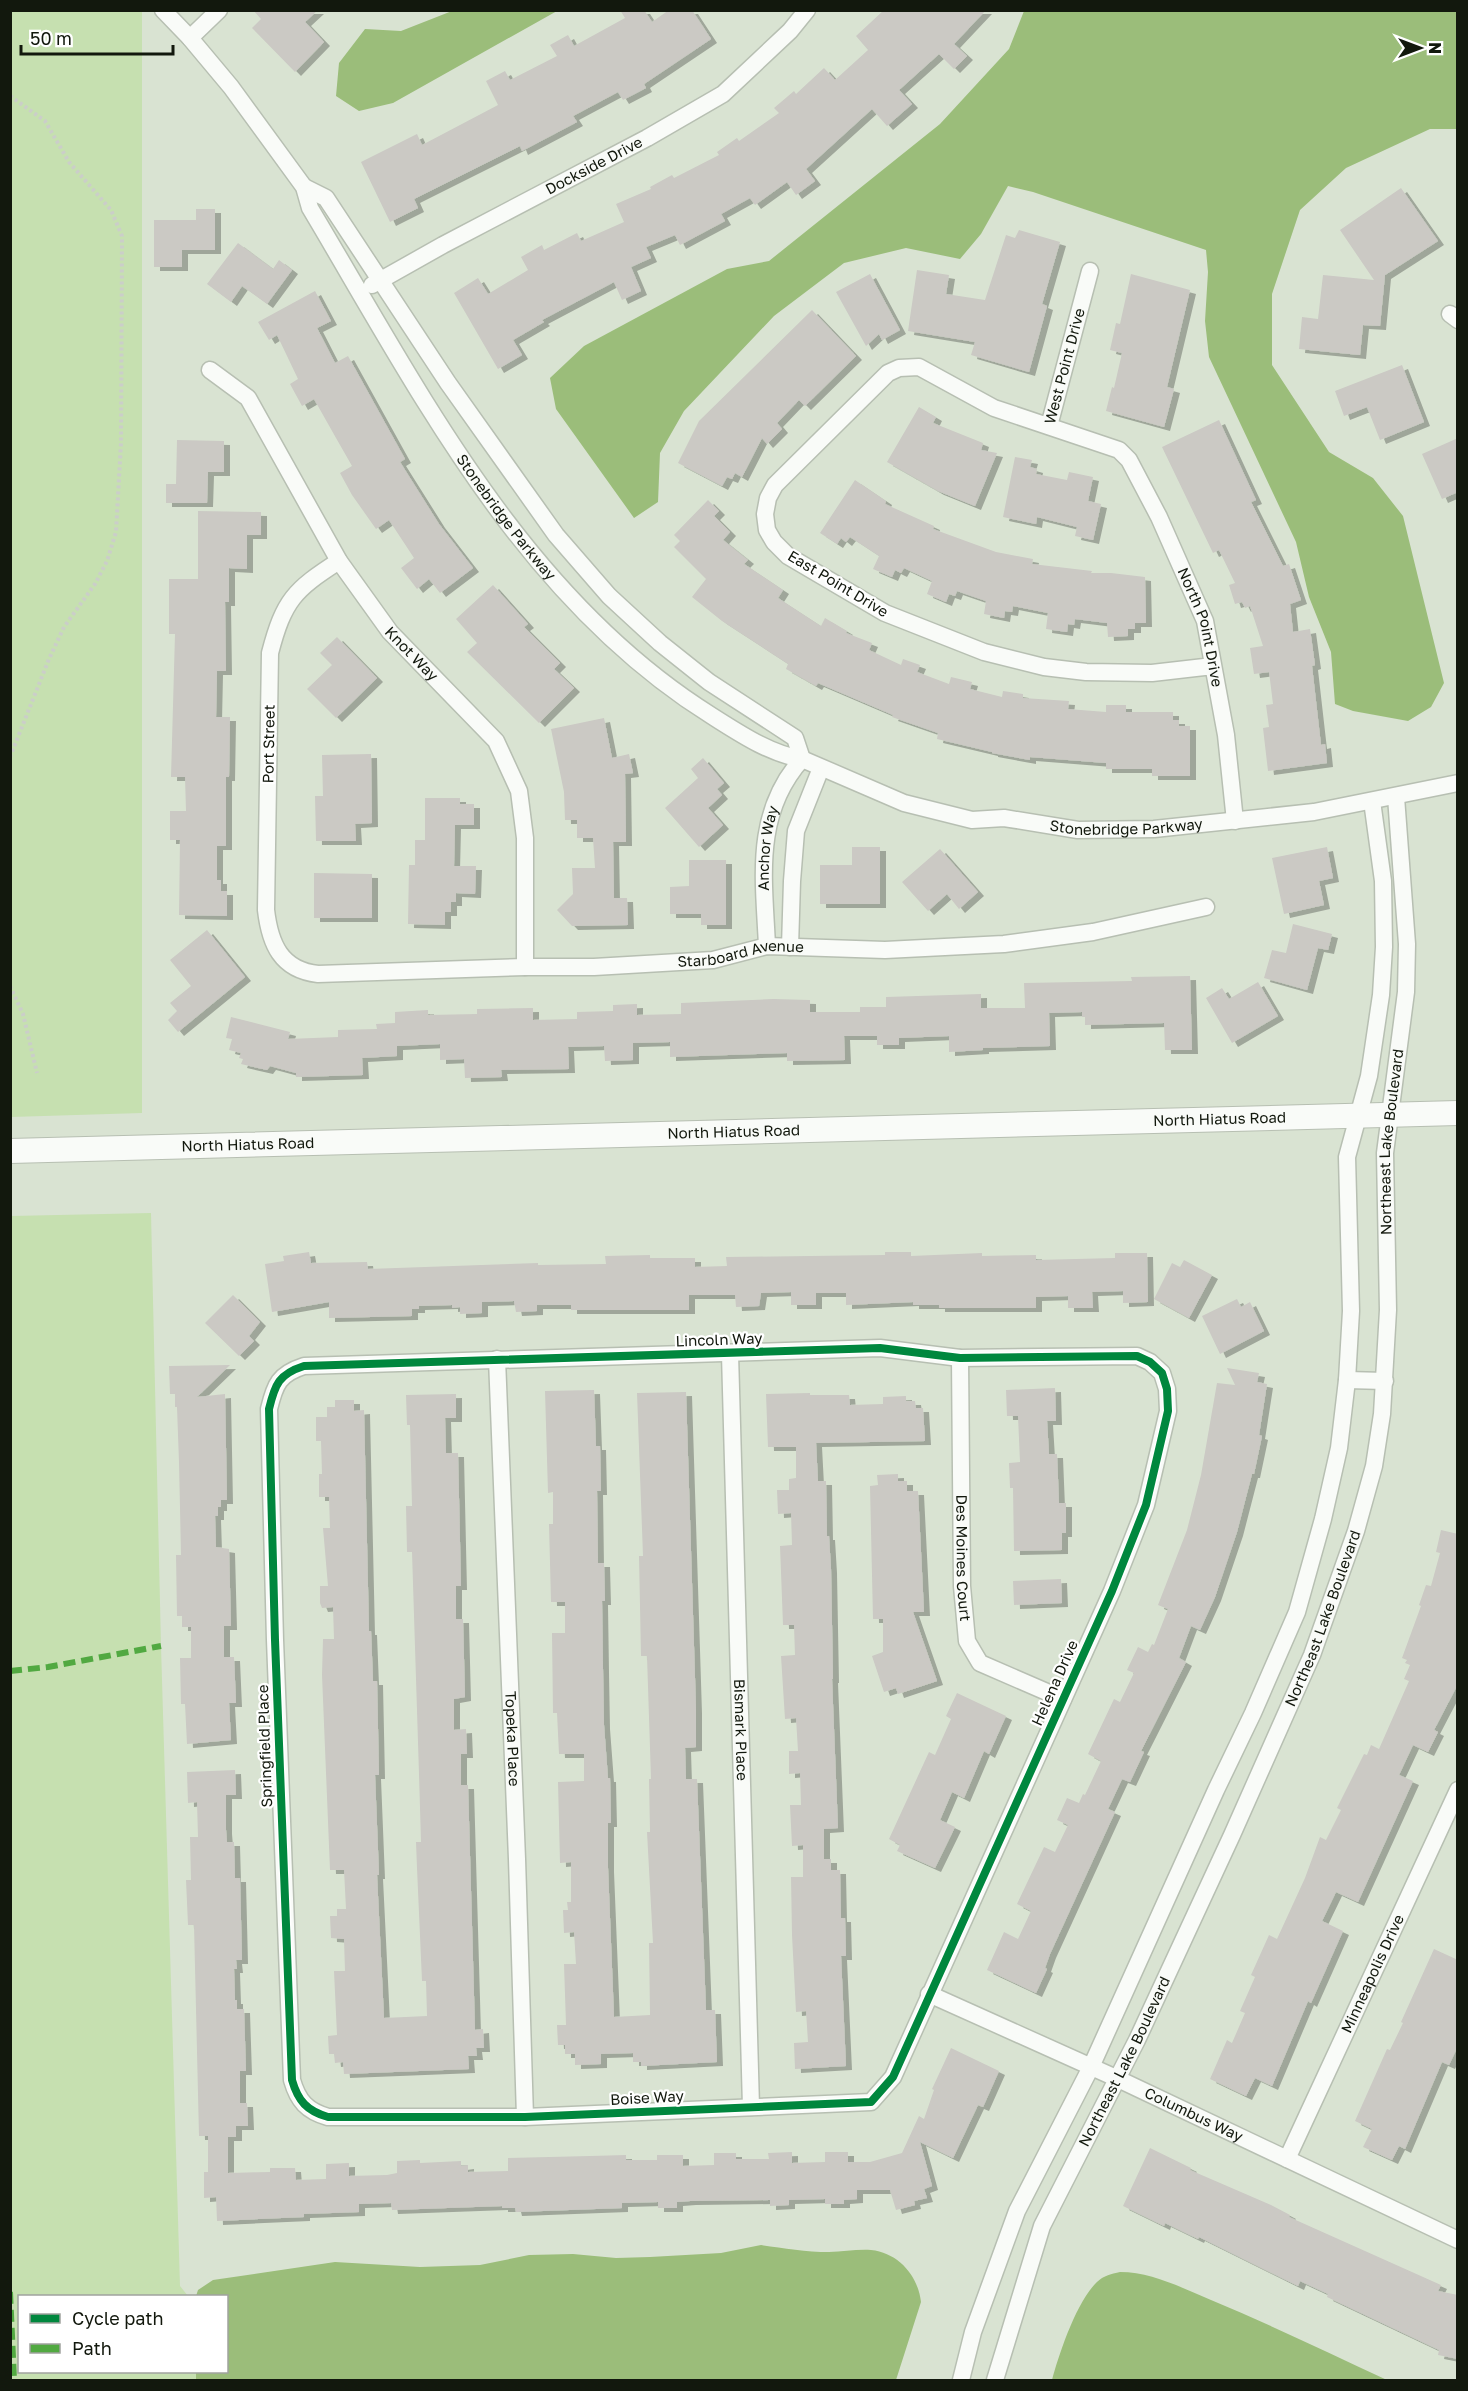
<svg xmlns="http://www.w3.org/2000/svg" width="1468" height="2391" font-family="'Golos Text',sans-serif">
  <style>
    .green { fill: #c6e0b0 }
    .water { fill: #9bbd7a }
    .building { fill: #cbc9c4; filter: url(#shadow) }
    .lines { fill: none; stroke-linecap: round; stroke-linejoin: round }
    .street-casing { stroke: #b7bfb2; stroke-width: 19 }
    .secondary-casing { stroke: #b7bfb2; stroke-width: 26 }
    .path { stroke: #cbcec9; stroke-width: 4; stroke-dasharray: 3 3; stroke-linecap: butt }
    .street { stroke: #f9fbf8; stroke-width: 16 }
    .secondary { stroke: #f9fbf8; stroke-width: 24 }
    .quiet { stroke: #51a941; stroke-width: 6; stroke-dasharray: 12 6; stroke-linecap: butt }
    .cycleway-casing { stroke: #fff; stroke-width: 11 }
    .cycleway { stroke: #00873e; stroke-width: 8 }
    .labels { text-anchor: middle; stroke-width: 4.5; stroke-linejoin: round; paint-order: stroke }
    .street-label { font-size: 15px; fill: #12180d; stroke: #fff }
  </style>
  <defs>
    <filter id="shadow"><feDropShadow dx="6" dy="4" stdDeviation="0" flood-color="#0004"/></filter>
  </defs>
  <rect width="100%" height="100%" fill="#d9e3d2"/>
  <!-- green -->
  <path class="green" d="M10,11H142V1113L11,1117Z
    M151,1213L161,1646L180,2286L188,2296H20V2372H196V2380H11V1216Z"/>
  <!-- water -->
  <path class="water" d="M452,11H557L393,103L359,111L336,96L339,63L365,29L401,31Z
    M1024,11H1457V129H1430L1346,168L1300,210L1272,294V365L1329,452L1373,478L1403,516L1444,683L1431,707L1408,721L1353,711L1335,704L1331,652L1309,597L1296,542L1209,357L1205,321L1208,272L1206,250L1033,192L1008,186L981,234L960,259L906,248L844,263L774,316L684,411L660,453L658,502L634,518L556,409L550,378L584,346L727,269L769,261L940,124L1009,49Z
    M761,2245C783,2248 806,2252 829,2252C843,2252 857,2249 871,2250C899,2253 918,2276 921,2302L896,2380H196V2372H226V2296H196L198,2290L213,2280L335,2262L420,2267L480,2265L529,2255L573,2254L616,2258L650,2257L721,2253Z
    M1120,2272C1152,2272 1182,2288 1211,2300C1271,2325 1329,2353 1387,2380H1052C1059,2354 1079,2293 1102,2278C1107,2275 1115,2273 1120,2272Z"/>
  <!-- building -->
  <path class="building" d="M253,10H318L305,22L324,42L295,72L252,28L261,19Z
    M620,10H644L652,22L669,10H692L711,39L644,84L646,88L623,100L618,92L573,116L577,122L522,151L520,146L414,199L418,208L390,222L361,162L417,134L422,145L498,105L486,81L505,71L510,80L557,56L550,45L568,35L574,46L625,18Z
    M884,10H986L954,44L967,56L954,69L939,54L899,90L912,104L887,126L872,109L806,169L815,181L796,195L787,182L755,205L750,198L721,214L725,221L680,245L675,235L646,247L651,258L631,267L641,291L622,300L614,282L542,320L544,322L513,340L522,355L498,369L454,293L478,278L488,294L528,270L521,257L542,245L544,250L577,233L581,241L624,222L616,204L651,189L650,187L672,175L674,178L719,155L717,152L737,138L739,141L779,113L774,108L794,91L796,94L824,68L835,80L868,50L856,36Z
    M1401,188L1438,241L1385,275L1380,326L1363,325L1360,355L1299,349L1302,317L1318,319L1323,275L1374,280L1340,230Z
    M196,209H215V250H182V267H154V220H196Z
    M1019,230L1060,242L1042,304L1047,306L1029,372L971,355L975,342L908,331L917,270L949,275L946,294L985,300L1006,235L1015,238Z
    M238,243L273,269L279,260L292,270L267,304L242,286L231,302L207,284Z
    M870,274L900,330L882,340L879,334L866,346L836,292Z
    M1131,274L1190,290L1167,387L1174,389L1164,427L1106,411L1112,387L1114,388L1122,353L1110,350L1116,323L1120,324Z
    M315,291L331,321L317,328L335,363L348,356L405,459L400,462L439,524L473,568L440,593L429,579L417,589L401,568L414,558L389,520L376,529L352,495L340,473L352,466L336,438L314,399L302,406L290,384L298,379L277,335L269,340L258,322Z
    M812,310L856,356L805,406L799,400L777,423L782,429L767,444L762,438L742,477L735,473L732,479L727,477L722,486L678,463L699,421Z
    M1402,365L1424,422L1380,440L1367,407L1344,416L1335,391Z
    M919,407L936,417L933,423L983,443L981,450L997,453L975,506L938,491L887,462Z
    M1219,420L1256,500L1251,502L1283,566L1289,564L1301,600L1290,604L1293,632L1310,629L1315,665L1312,666L1321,745L1325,744L1327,763L1268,771L1263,728L1269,727L1266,705L1273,704L1269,672L1254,674L1250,648L1263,646L1250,606L1245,608L1242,602L1235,604L1229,585L1235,583L1219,550L1213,553L1162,447Z
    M1458,438V492L1442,499L1422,454Z
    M177,440L224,441V472H208L207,503H166V484H176Z
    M1015,457L1032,460L1030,467L1037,469L1036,474L1067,480L1069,472L1093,477L1088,501L1101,504L1093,540L1075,536L1077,527L1037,517L1036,524L1003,517Z
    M855,480L886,501L885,504L934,526L933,529L996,552L1033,559L1032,564L1092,571L1091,573H1111L1145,577L1146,623H1135V629H1128V636L1108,637L1107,623L1075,619L1074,625L1068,624L1067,632L1046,629L1048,613L1013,606L1012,612L1005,611L1004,618L984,614L986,601L957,591L955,596L949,594L946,602L927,594L932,581L904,568L901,573L895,570L892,577L873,569L879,556L850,537L846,542L841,538L837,544L820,533Z
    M708,500L719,511L714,516L730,532L723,540L748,560L744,564L783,590L778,598L821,626L825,618L847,631L846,633L872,643L869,650L901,665L903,659L920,665L917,672L949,684L951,677L972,682L970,689L1002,697L1003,691L1023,694V698L1069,701L1068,709L1106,712V705H1126V712H1173V720H1179V726H1190V776H1152V769H1106V763L1030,757V760L992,753V752L937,739L938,733L892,717L893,715L818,683L816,686L786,669L788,664L722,621L692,597L706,579L674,547L680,541L674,535Z
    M198,511L261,512V535H247V569L229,568V602H225L226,671H217L216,717H230L229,777H226V846H217V880H221V891H227V916L179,915L180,840H170V811H186L185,777H171L175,634H169V579H198Z
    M493,585L528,624L524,627L560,663L554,669L574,688L539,723L467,652L477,643L456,619Z
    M337,637L377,678L336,718L307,689L332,665L320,653Z
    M604,718L612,758L629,754L633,773L625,774L626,842H613L614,898H627L628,925L572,926L557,910L573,894L572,868H595L593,838H577V820H565L564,792L551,729Z
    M371,754L372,823L355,824L356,841H316L315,796H323L322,755Z
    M703,758L724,783L717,789L722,795L708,808L723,825L699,847L665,808L698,778L691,769Z
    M425,798H460V804H474V825H455L454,866H476L475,894L456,893V902H451V912H445V925L408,924L409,865H415V840H425Z
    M852,847H880V904H820V865H852Z
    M1327,847L1333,878L1319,881L1324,905L1284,914L1272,858Z
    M940,849L978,892L959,909L947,894L928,911L902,882Z
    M689,860H726V925H701V914H670V887L689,886Z
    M314,873L372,874V918H314Z
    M1293,924L1332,934L1328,950L1318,948L1307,990L1264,978L1272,950L1286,953Z
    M207,930L245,977L178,1032L168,1020L177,1011L170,1003L191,986L170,960Z
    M1190,976L1192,1050H1165L1164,1023L1085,1025V1017H1082V1012L1049,1013L1050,1046L983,1048V1050L949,1052V1036L899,1038V1045H877V1036H844L845,1060L787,1061V1053L670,1057V1042L633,1043V1060L605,1061L604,1046L568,1047L569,1069L501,1070L502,1077L465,1078L464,1059L440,1060V1044L397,1046V1056L362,1058L363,1075L296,1077V1073L270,1066L267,1070L241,1064L243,1059L239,1058L241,1053L229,1050L232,1039L226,1038L231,1017L290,1032L288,1039L338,1037V1030L377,1029L376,1024L395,1023V1012L428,1010V1015L477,1014V1009L533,1008V1020L577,1019V1012L613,1011V1005L637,1004V1015L681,1014V1003L773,999L810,1000V1012H860V1007H886V997L981,994V1008H1025L1024,983L1132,981L1131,977Z
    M1258,982L1278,1016L1232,1043L1206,998L1222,988L1229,999Z
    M309,1252L311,1263L367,1262L368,1269L538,1263V1265L606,1264L605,1256L650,1255V1258H695V1267L727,1266L726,1257L885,1255V1252H911V1256L982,1253V1256L1036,1255V1260L1115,1258V1253H1147L1148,1302L1123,1303V1291L1092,1292L1093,1308H1068V1296L1036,1297V1308H939V1305H913V1302L846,1305V1293H816V1305H791V1292L761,1293L759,1306L736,1307L735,1295H689V1310H571V1305H537V1311L516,1312L514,1301L482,1302V1313L460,1314V1307L452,1308V1305L419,1306V1309H412V1316L329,1318V1302L272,1312L265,1264L284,1261L283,1256Z
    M1184,1260L1212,1275L1189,1318L1154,1299L1172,1263L1180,1267Z
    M233,1295L260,1322L249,1336L254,1341L239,1356L205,1323Z
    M1237,1299L1241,1307L1250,1302L1264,1331L1220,1354L1202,1316Z
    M230,1365L197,1397L225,1394L227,1500H221V1507H218V1516H215L216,1547L229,1549L231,1626H224V1657H234L236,1703H229L231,1740L187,1744L185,1704H181L180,1658H191V1627H182V1616H177L176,1555H181L179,1462L177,1407H175V1394H170L169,1366Z
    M1227,1368L1259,1373L1257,1382L1267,1384L1259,1435L1262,1436L1254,1474H1252L1237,1532L1215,1597L1200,1630L1191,1626L1179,1658L1186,1662L1141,1751L1144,1752L1130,1782L1122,1779L1108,1809L1115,1812L1050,1954L1045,1968L1047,1969L1036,1993L987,1970L1004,1932L1018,1939L1031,1911L1017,1904L1044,1847L1055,1852L1068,1825L1057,1820L1067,1798L1079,1803L1083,1794L1085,1795L1101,1761L1088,1754L1114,1699L1120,1702L1134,1673L1127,1670L1138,1647L1148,1652L1152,1644L1154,1645L1168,1609L1158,1605L1187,1530L1201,1475L1217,1383L1235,1385Z
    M1055,1388L1056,1421H1047L1049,1454H1057L1059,1503H1066V1533H1062V1550L1014,1551L1013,1488H1010L1009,1463L1020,1462L1018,1416H1007L1006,1390Z
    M594,1390L596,1446H600L601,1491H597L598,1563H604L605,1601H602L603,1669L604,1725L608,1778H610L611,1823H608V1868L614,2017L650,2015L649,1943H653L647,1832H650L649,1779H651L647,1656H641L639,1556H643L637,1393L686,1392L696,1709V1747L685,1748L686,1779H697L706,2010H715L717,2062L641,2066V2062H633V2053L601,2054V2064L575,2065V2054H565V2045H558L557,2025H566L564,1964H576L574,1932L564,1933L563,1910H568L567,1902H571V1862L560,1863L558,1782L584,1781V1754H559L557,1713H553L552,1633H565V1602H551L549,1524H553V1492L548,1493L545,1391Z
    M810,1393V1395H849L850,1405L883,1404V1397L906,1396V1401H915L916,1408H923L925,1441L816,1443L818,1481H826L827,1536H829L831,1569L833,1679H832L838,1828L824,1829V1859H831V1870H840L841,1918H845L846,1956H841L846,2066L795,2069L794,2043L808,2042L806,2011L796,2012L792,1935L791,1877H803V1845L792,1846L790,1805H801L800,1773L789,1774V1751H798L796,1718L785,1719L781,1656L795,1655L794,1625H783L780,1546L792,1545L791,1513L778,1514L777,1490H789V1479L796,1478V1447H768L766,1394Z
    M456,1394V1418H445L446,1453H458L461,1586H456V1619H463L465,1697L454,1699V1730L466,1729L467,1754H461V1785H468L475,2030L483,2029L484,2048H476L477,2056H468L469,2069L344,2074L343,2062L335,2063L334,2054H329L328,2036L337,2035L334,1971H345L344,1939L331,1938L330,1916H337V1909H346L344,1870H330L322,1675L323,1639H334L333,1607L322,1608L320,1603V1586H328L323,1528H330L329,1497H319V1474H322L321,1441H316V1417H327V1407H335V1400H354V1411L364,1410L369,1631H371L373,1681H377L379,1775H375L379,1875H377L384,2018L427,2016L426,1981H422L417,1868L416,1842H421L419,1774L412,1552H407L406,1506H412L410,1425H407L406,1395Z
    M898,1474V1481H907V1491H918L924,1612H913L937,1681L898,1694L896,1688L884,1692L872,1656L883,1652V1619H873L870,1486L878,1485L877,1475Z
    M1441,1530L1458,1534V1684L1434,1730L1438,1732L1428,1752L1413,1745L1399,1775L1413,1781L1358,1902L1336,1892L1322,1921L1343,1931L1311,2003L1308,2001L1272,2086L1255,2078L1246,2096L1210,2079L1227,2040L1232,2043L1245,2013L1240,2011L1255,1977L1251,1975L1269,1935L1277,1939L1305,1878L1320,1837L1326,1840L1341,1810L1337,1808L1364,1754L1367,1755L1371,1745L1379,1749L1409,1681L1404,1679L1410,1665L1405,1663L1407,1660L1402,1658L1421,1606L1419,1605L1426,1585L1431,1586L1440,1553L1436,1552Z
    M1061,1579L1062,1603L1014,1605L1013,1581Z
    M957,1693L1006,1716L989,1754L984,1751L964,1798L952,1792L940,1820L955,1827L935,1868L897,1851L900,1845L889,1839L929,1752L935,1755L951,1719L946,1716Z
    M235,1770L236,1795H226V1830L227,1842H234L235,1878H240L242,1960H236L237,1969H234L235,2000H237V2009H244L246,2071H240V2103H247L248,2126H236V2137H228V2173L270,2172V2168H295L296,2180L326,2179V2164L349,2163V2176L387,2175L397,2173V2161L420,2160V2163L461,2161V2166L468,2165V2172L508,2171V2158L590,2156L626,2155V2160H657V2155H683V2166L714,2165V2153H736V2159H769L768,2153L792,2152V2163L825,2162V2152H848V2162H870L902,2153L919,2116L924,2119L934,2090L932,2089L951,2048L999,2071L983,2107L978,2105L953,2158L920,2142L932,2186L924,2189L927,2198L914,2201L915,2205L896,2210L890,2190H857V2199L844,2200V2204H825V2199L789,2200V2205L770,2206V2200L690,2201L677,2202V2208H658V2202L622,2203V2208L516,2212L515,2208H502V2206L392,2210L391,2203L359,2204V2212L304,2214V2217L217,2221L216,2197L204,2198V2172H208V2136H199L194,1925H188L186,1880H191L190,1837H198L197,1802L188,1803L187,1772Z
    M1434,1949L1458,1960V2046L1449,2065L1442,2062L1405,2149L1399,2146L1392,2160L1363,2147L1372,2129L1355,2121L1387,2049L1390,2050L1403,2023L1401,2022Z
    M1150,2148L1191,2168L1190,2170L1271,2205L1290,2215L1289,2217L1441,2285L1438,2291L1458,2295V2359L1438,2355L1439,2350L1327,2297L1328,2294L1300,2281L1298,2286L1199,2237L1198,2239L1165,2223L1164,2226L1123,2206Z"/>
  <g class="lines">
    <defs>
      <g id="street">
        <path id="s1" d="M163,10L190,38L231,87L304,187L310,208C421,394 523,598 712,716C739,733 770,754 802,759L904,803L972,820L1004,818L1078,830L1154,829L1314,812L1458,783"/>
        <path d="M190,38L219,10"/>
        <path d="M304,187L326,198L448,383L556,535L609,596L660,643L709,682L795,738L802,759"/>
        <path id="s2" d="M372,285L443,245L647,138L723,94L790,31L807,10"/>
        <path d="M1450,314L1458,320"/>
        <path id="s3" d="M210,370L248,398L339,561L390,632L496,741L519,791L525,838V967"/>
        <path id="s4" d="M1049,426L1090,271"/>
        <path id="s5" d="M339,561C294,590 284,600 270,653L266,910C270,944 281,970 318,974L525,967H594L713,960L767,946L885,950L1004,944L1093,932L1206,907"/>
        <path id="s6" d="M1213,666L1152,673L1086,672L1044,667L984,652L885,613L788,556L774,542L767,530L765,514L768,498L775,485L888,373L899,368L919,367L994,408L1119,450L1129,460L1159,517L1205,621L1226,735L1235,821"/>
        <path id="s7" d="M767,946C764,879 753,814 802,759"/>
        <path d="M790,947L792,881L796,831L821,768"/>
        <path d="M880,1348L960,1358L1137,1356L1150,1362L1162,1373L1167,1389L1168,1411L1146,1505L1112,1591L893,2077L871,2102L525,2117H328C307,2111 298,2101 292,2080L275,1640L269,1409C275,1384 279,1374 304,1366Z"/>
        <path id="s8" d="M730,1354L751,2107"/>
        <path id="s9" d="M960,1358L962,1586L967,1641L980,1663L1063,1699"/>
        <path id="s10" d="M497,1359L517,1859L525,2117"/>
        <path d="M1347,1380L1385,1381"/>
        <path id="s11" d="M929,1994L1116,2078L1458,2240"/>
        <path id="s12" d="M1287,2159L1458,1790"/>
        <path d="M961,2380L973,2332L1017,2211L1091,2067L1216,1790L1253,1713L1297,1612L1323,1519L1339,1448L1347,1380L1351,1311L1347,1157L1369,1076L1381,995L1384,947L1383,881L1372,801"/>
        <path id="s13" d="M995,2380L1042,2226L1137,2040L1232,1835L1312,1655L1356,1531L1374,1466L1382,1414L1388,1310L1385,1153L1406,992L1407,944L1396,797"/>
      </g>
      <g id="secondary">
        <path id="s14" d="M10,1151L1458,1113"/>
      </g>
    </defs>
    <!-- street casing -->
    <use href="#street" class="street-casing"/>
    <!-- secondary casing -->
    <use href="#secondary" class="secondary-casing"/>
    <!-- path -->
    <path class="path" d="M10,96L45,121L69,162L111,210L122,236L121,443L116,532L107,561L95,584L64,627L49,659L10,757
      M10,108V128
      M10,986L23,1014L37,1073"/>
    <!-- street -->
    <use href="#street" class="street"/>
    <!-- secondary -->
    <use href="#secondary" class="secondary"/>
    <!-- quiet -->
    <path class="quiet" d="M10,1671L48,1667L161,1646
      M10,2292L14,2380"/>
    <defs>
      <path id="cycleway" d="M880,1348L960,1358L1137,1356L1150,1362L1162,1373L1167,1389L1168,1411L1146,1505L1112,1591L893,2077L871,2102L525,2117H328C307,2111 298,2101 292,2080L275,1640L269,1409C275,1384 279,1374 304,1366Z"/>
    </defs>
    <!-- cycleway casing -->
    <use href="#cycleway" class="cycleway-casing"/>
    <!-- cycleway -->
    <use href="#cycleway" class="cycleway"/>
  </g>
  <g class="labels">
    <!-- street labels -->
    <g class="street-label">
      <text dy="5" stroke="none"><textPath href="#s2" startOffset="252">Dockside Drive</textPath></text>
      <text dy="5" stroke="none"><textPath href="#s4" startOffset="62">West Point Drive</textPath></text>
      <text dy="5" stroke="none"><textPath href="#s1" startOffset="615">Stonebridge Parkway</textPath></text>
      <text transform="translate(838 584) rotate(31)" y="5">East Point Drive</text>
      <text dy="5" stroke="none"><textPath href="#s6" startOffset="1137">North Point Drive</textPath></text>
      <text dy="5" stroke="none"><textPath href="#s3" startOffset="352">Knot Way</textPath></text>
      <text transform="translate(269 744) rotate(-89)" y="5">Port Street</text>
      <text dy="5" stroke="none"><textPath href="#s1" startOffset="1340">Stonebridge Parkway</textPath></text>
      <text dy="5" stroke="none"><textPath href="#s7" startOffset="98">Anchor Way</textPath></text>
      <text dy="5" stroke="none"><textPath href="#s5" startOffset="891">Starboard Avenue</textPath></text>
      <text dy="5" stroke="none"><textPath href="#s14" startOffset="1210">North Hiatus Road</textPath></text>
      <text dy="5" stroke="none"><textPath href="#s14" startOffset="724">North Hiatus Road</textPath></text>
      <text dy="5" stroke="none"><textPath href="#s13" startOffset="1317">Northeast Lake Boulevard</textPath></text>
      <text dy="5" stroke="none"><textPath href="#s14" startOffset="238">North Hiatus Road</textPath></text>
      <text transform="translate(719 1340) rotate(-2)" y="5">Lincoln Way</text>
      <text dy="5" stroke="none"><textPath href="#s9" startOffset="200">Des Moines Court</textPath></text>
      <text dy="5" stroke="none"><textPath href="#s13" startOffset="831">Northeast Lake Boulevard</textPath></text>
      <text transform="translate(1055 1683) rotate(-66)" y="5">Helena Drive</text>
      <text dy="5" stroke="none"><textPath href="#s8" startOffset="376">Bismark Place</textPath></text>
      <text dy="5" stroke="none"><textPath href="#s10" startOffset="380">Topeka Place</textPath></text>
      <text transform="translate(265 1746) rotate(-92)" y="5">Springfield Place</text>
      <text dy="5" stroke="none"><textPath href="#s12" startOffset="204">Minneapolis Drive</textPath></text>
      <text dy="5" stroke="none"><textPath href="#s13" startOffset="345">Northeast Lake Boulevard</textPath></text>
      <text transform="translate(647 2098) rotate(-3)" y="5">Boise Way</text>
      <text dy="5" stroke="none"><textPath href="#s11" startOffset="291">Columbus Way</textPath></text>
    </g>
  </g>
  <!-- border -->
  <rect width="1468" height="2391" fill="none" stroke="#12180d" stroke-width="24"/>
  <!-- legend -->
  <rect x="18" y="2295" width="210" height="78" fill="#ffffff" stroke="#a0a39e" stroke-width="1.5"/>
  <rect x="30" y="2314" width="30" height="9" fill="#00873e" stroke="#a0a39e" stroke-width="1.5"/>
  <text x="72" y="2325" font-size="18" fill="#12180d">Cycle path</text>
  <rect x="30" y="2344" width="30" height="9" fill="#51a941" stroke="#a0a39e" stroke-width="1.5"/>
  <text x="72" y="2355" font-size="18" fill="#12180d">Path</text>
  <!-- north arrow -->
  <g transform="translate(1420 48) rotate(90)" stroke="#ffffff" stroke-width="4.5" paint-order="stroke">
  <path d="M0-4.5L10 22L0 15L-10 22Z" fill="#12180d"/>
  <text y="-9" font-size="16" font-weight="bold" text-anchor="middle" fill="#12180d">N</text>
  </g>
  <!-- scale -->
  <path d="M21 45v9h152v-9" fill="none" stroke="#12180d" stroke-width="3"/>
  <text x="30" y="45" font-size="18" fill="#12180d" stroke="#ffffff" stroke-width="4.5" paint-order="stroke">50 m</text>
</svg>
